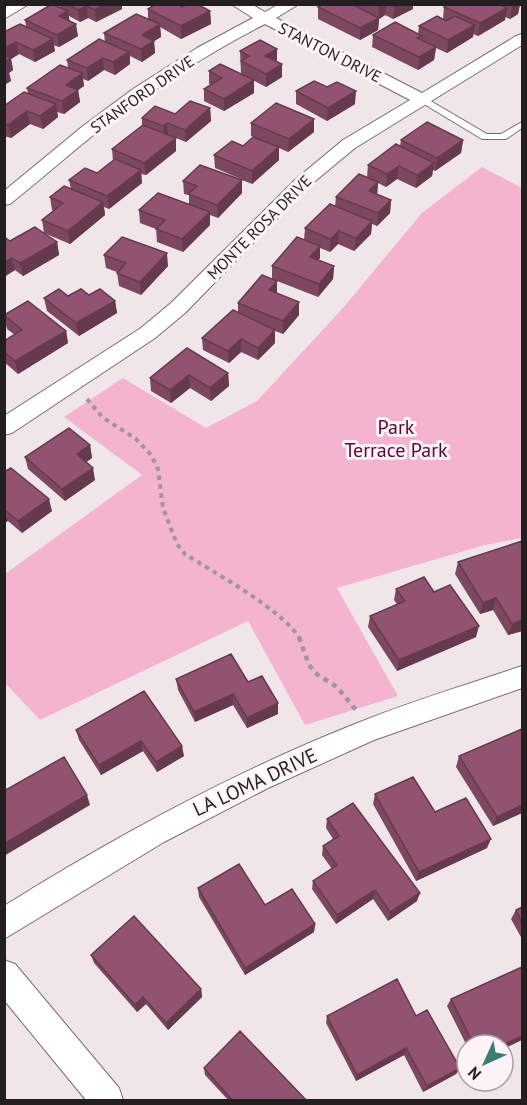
<svg xmlns="http://www.w3.org/2000/svg" width="527" height="1105" font-family="'PT Sans',sans-serif">
  <style>
    .green { fill: #f4b3cf }
    .lines { fill: none; stroke-linecap: round; stroke-linejoin: round }
    .lane-casing { stroke: #746c6f; stroke-width: 2 }
    .street-casing { stroke: #746c6f; stroke-width: 2 }
    .path-far1 { stroke: #9e9699; stroke-width: 4; stroke-dasharray: 4.5 4.5; stroke-linecap: butt }
    .path { stroke: #9e9699; stroke-width: 4.5; stroke-dasharray: 5 5; stroke-linecap: butt }
    .lane { fill: #fff; fill-rule: evenodd }
    .street { fill: #fff; fill-rule: evenodd }
    .wall { fill: #7e4760 }
    .shaded-wall { fill: #663a4e }
    .building { fill: #925370; stroke: #663a4e; stroke-width: 1.5 }
    .labels { text-anchor: middle; stroke-width: 6; stroke-linejoin: round; paint-order: stroke }
    .far-street-label { font-size: 16px; fill: #231f20; stroke: #fef4f8 }
    .park-label { font-size: 20px; fill: #580536; stroke: #fef4f8 }
    .street-label { font-size: 20px; fill: #231f20; stroke: #fef4f8 }
  </style>
  <rect width="100%" height="100%" fill="#f0e6ea"/>
  <!-- green -->
  <path class="green" d="M482,167L522,188V538L485,545L337,588L398,696L305,725L248,621L40,720L5,683V574L142,475L64,417L123,378L206,428L257,401L343,308L422,213Z"/>
  <g class="lines">
    <defs>
      <path id="lane" d="M422,96L487,134H501L522,122V128L506,139H482L419,101L418,99Z"/>
      <path id="street" d="M11,4H29L4,19V8Z
        M231,4H251L265,12L279,4H299L276,18L422,93L516,36L522,34V45L355,148L308,187L185,313L155,338L12,433L4,435V416L141,328L171,303L296,179L343,140L410,100L265,24C210,52 159,85 110,122C76,148 44,177 10,204L4,205V191L83,126L133,89L197,48L253,18Z
        M522,666V688L374,740L268,788L164,842L4,939V906C116,836 232,773 355,724C409,702 466,685 522,666Z
        M4,960L15,964L119,1088L123,1100H86L4,1000Z"/>
    </defs>
    <!-- lane casing -->
    <use href="#lane" class="lane-casing"/>
    <!-- street casing -->
    <use href="#street" class="street-casing"/>
    <!-- path-far1 -->
    <path class="path-far1" d="M87,399L102,417L136,439L151,455L158,469L163,508L177,544L185,554C216,574 282,609 300,639"/>
    <!-- path -->
    <path class="path" d="M299,637L309,665L315,673L337,687L356,710"/>
    <!-- lane -->
    <use href="#lane" class="lane"/>
    <!-- street -->
    <use href="#street" class="street"/>
  </g>
  <!-- wall -->
  <path class="wall" d="M60,4H122V9L96,22L88,18L80,22L69,16V21L78,36L59,47L53,45L55,51L35,62L19,54L11,59L13,70L9,73L11,81L4,85V32L26,26L25,20L60,7Z
    M323,4H413V9L393,19L385,15L379,19L378,30L360,40L318,19V7Z
    M448,4H520L518,14L510,19L505,17V20L478,36L473,34V37L447,53L436,48L434,60L418,70L372,47L373,35L418,34L419,26L443,19L444,7Z
    M182,7L210,11L211,24L181,39L160,27L161,37L154,41L155,53L142,62L130,56V64L115,75L104,70L88,81L83,79L84,86L78,90L80,102L64,114L57,112L58,117L43,129L30,124L11,138L4,136V106L28,94L27,88L68,68L67,60L105,42L104,33L148,19V9Z
    M240,51L277,61L282,77L266,87L241,74Z
    M209,71L254,93L224,111L204,101V89L211,84H209Z
    M327,87L355,104L327,121L296,104V91Z
    M210,108L211,121L186,142L176,138V151L146,175L141,174L142,183L109,209L104,207L105,215L70,244L44,233L42,220L54,210H52L50,197L71,189L69,180L97,173L113,161L112,149L142,126V118Z
    M251,123L314,132L288,152L279,148V160L252,184L242,180V193L218,218L210,215V225L183,252L157,242L156,229L140,223L139,210L189,204V195L184,194L183,181L241,179L215,168L214,155L261,140L251,136Z
    M401,140H463L461,153L435,171L433,170L432,176L416,188L397,179L386,187L378,183L377,195L391,200L390,213L377,226L372,224L371,234L354,251L338,244L330,252L320,248V258L318,260L334,266L333,279L318,297L277,281V293L299,315L283,334L275,331V343L258,360L241,352L229,363L203,350L202,338L238,312V303L272,279V266L304,240L305,228L335,207L336,197L367,177L368,165L400,146Z
    M10,241L57,242L59,255L23,276L15,270L4,277Z
    M104,255L168,266L141,295L119,286L117,272L106,268Z
    M89,295L115,301L117,313L79,336L47,311L44,298Z
    M4,315L66,331L68,343L18,374L4,362V341L15,335L7,329Z
    M187,348L228,373L229,386L211,401L190,388L171,403L151,391L150,378Z
    M90,445L92,458L86,462L95,480L65,501L28,469L25,457Z
    M4,472L52,511L22,533L8,521L4,523Z
    M522,541V631L508,635L493,610L480,614L455,574L458,562Z
    M396,589L434,592L476,637L397,671L368,627L370,616L397,604L394,600Z
    M176,679L248,682L278,714L247,728L233,705L195,722L178,690Z
    M144,691L184,756L157,772L143,751L101,775L79,740L76,730Z
    M522,729V813L493,826L456,767L459,756Z
    M375,794L435,812L487,848L416,881L373,804Z
    M327,819L417,901L388,921L373,899L336,924L312,889L313,881L332,869L322,855L323,846L333,839L326,828Z
    M198,888L265,905L315,924L314,932L245,975L199,897Z
    M522,907V939L511,919L516,910Z
    M91,955L201,989L202,997L168,1030L146,1004L137,1012L94,963Z
    M451,999L503,1045H467V1046L447,1006Z
    M327,1016H416L460,1068L456,1074L423,1092L404,1055L356,1081L326,1023Z
    M204,1068L307,1101H229L205,1075Z"/>
  <!-- shaded-wall -->
  <path class="shaded-wall" d="M105,4H122V9L96,22L95,10Z
    M383,4H386L385,15L379,19L378,30L360,40V28L378,18L379,7Z
    M399,4H413V9L393,19L395,7Z
    M520,4L518,14L510,19L512,6L509,5Z
    M87,6L88,18L80,22L78,10Z
    M507,8L505,20L478,36L480,23Z
    M68,11L70,23L59,16Z
    M210,11L211,24L181,39V26Z
    M76,24L78,36L59,47L57,35Z
    M160,24L161,37L154,41L155,53L142,62L141,49L142,35Z
    M475,25L473,37L447,53L448,40Z
    M53,39L55,51L35,62L33,50Z
    M16,42L19,54L11,59L13,70L9,73L11,81L4,85V62L7,60L4,48Z
    M436,47L434,60L418,70L419,57Z
    M277,49V61L265,56Z
    M129,52L130,64L115,75L113,62Z
    M103,58L104,70L88,81L87,68Z
    M282,64V77L266,87V74Z
    M82,73L84,86L78,90L80,102L64,114L62,101L66,85Z
    M254,80V93L224,111V99Z
    M356,91L355,104L327,121L328,108Z
    M56,104L58,117L43,129L40,116Z
    M210,108L211,121L186,142L185,130Z
    M27,111L30,124L11,138L8,125Z
    M314,119V132L288,152L289,139Z
    M167,123L168,136L164,139L163,126Z
    M176,138V151L146,175L144,163Z
    M463,140L461,153L435,171L437,158Z
    M279,147V160L252,184V171Z
    M434,163L432,176L416,188L417,175Z
    M399,166L397,179L386,187L387,174Z
    M141,170L142,183L109,209L107,196Z
    M242,180V193L218,218L217,205Z
    M378,182L377,195L369,191Z
    M391,200L390,213L377,226L378,213Z
    M103,202L105,215L70,244L68,231Z
    M210,212V225L183,252L182,239Z
    M372,221L371,234L354,251L356,238Z
    M339,231L338,244L330,252V239Z
    M57,242L59,255L23,276L20,263Z
    M320,246V258L310,270V257Z
    M167,253L168,266L141,295L140,282Z
    M12,258L15,270L4,277V262Z
    M334,266L333,279L318,297L319,284Z
    M277,281V294L269,290Z
    M115,301L117,313L79,336L76,323Z
    M299,302V315L283,334V321Z
    M275,330V343L258,360V348Z
    M66,331L68,343L18,374L15,361Z
    M241,339V352L229,363L228,351Z
    M228,373L229,386L211,401L210,388Z
    M189,375L190,388L171,403L170,390Z
    M90,445L92,458L79,467L77,454Z
    M93,468L95,480L65,501L62,489Z
    M49,499L52,511L22,533L18,521Z
    M4,510L8,521L4,523Z
    M496,598L493,610L480,614L483,603Z
    M522,620V631L508,635L512,624Z
    M479,626L476,637L397,671L399,660Z
    M233,694V705L195,722L194,712Z
    M278,703V714L247,728V718Z
    M141,741L143,751L101,775L99,765Z
    M182,746L184,756L157,772L156,762Z
    M87,795L90,805L4,856V844Z
    M522,805V813L493,826L497,817Z
    M491,839L487,848L416,881L419,872Z
    M375,890L373,899L336,924L337,915Z
    M420,893L417,901L388,921L390,912Z
    M315,924L314,932L245,975V968Z
    M201,989L202,997L168,1030L166,1023Z
    M143,997L146,1004L137,1012L135,1005Z
    M522,1036V1040L503,1049V1045Z
    M406,1048L404,1055L356,1081L357,1075Z
    M460,1068L456,1074L423,1092L427,1086Z"/>
  <!-- building -->
  <path class="building" d="M52,4L68,11L59,16L76,24L57,35L25,20Z
    M68,4H105L95,10L87,6L78,10Z
    M156,4H177L182,7L188,4H197L210,11L181,26L148,9Z
    M323,4H352L379,18L360,28L318,7Z
    M389,4H399L395,7Z
    M448,4H499L507,8L480,23L444,7Z
    M136,14L160,24L142,35L154,41L141,49L104,33Z
    M437,16L446,21L455,16L475,25L448,40L419,26Z
    M395,22L422,36L417,38L436,47L419,57L373,35Z
    M20,24L53,39L33,50L16,42L4,48V32Z
    M99,39L129,52L113,62L103,58L87,68L67,60Z
    M260,40L277,49L265,56L282,64L266,74L241,61L249,56L240,51Z
    M4,55L11,58L4,62Z
    M220,64L254,80L224,99L204,89L222,78L209,71Z
    M60,65L82,73L66,85L78,90L62,101L27,88Z
    M314,81L327,87L337,82L356,91L328,108L296,91Z
    M24,92L56,104L40,116L27,111L8,125L4,124V106Z
    M190,101L210,108L185,130L167,123L163,126L142,118L155,106L175,114Z
    M276,103L314,119L289,139L251,123Z
    M427,122L463,140L437,158L401,140Z
    M143,125L176,138L144,163L112,149Z
    M253,137L279,147L252,171L214,155L232,141L243,146Z
    M396,144L434,163L417,175L399,166L387,174L368,165Z
    M115,159L141,170L107,196L69,180L85,168L97,173Z
    M200,165L242,180L217,205L188,194L197,186L183,181Z
    M359,174L378,182L369,191L391,200L378,213L336,197Z
    M64,186L103,202L68,231L42,220L63,203L50,197Z
    M158,193L210,212L182,239L156,229L165,220L139,210Z
    M330,204L372,221L356,238L339,231L330,239L305,228Z
    M35,227L57,242L20,263L12,258L4,262V237L10,241Z
    M122,237L167,253L140,282L117,273L126,263L104,255Z
    M297,237L320,246L310,257L334,266L319,284L272,266Z
    M262,275L277,281L269,290L299,302L283,321L238,303Z
    M59,289L68,296L81,289L89,295L100,289L115,301L76,323L44,298Z
    M28,301L66,331L15,361L4,352V341L22,330L4,315Z
    M233,310L275,330L258,348L241,339L228,351L202,338Z
    M187,348L228,373L210,388L189,375L170,390L150,378Z
    M69,428L90,445L77,454L93,468L62,489L25,457Z
    M11,468L49,499L18,521L4,509V472Z
    M522,541V620L512,624L496,598L483,603L458,562Z
    M424,577L434,592L450,585L479,626L399,660L370,616L405,601L396,589Z
    M231,654L248,682L262,676L278,703L247,718L233,694L194,712L176,679Z
    M144,691L182,746L156,762L141,741L99,765L76,730Z
    M522,729V805L497,817L459,756Z
    M64,757L87,795L4,844V791Z
    M413,777L435,812L466,798L491,839L419,872L375,794Z
    M353,803L420,893L390,912L375,890L337,915L313,881L337,865L323,846L339,836L327,819Z
    M239,864L265,905L292,889L315,924L245,968L198,888Z
    M522,907V923L516,910Z
    M134,916L201,989L166,1023L143,997L135,1005L91,955Z
    M522,967V1036L502,1045H474L451,999Z
    M397,979L416,1016L427,1010L460,1068L427,1086L406,1048L357,1075L327,1016Z
    M240,1031L307,1101H233L204,1068Z"/>
  <g class="labels">
    <!-- far-street labels -->
    <g class="far-street-label">
      <text transform="translate(330 52) rotate(27)" y="6">STANTON DRIVE</text>
      <text transform="translate(142 94) rotate(-35)" y="6">STANFORD DRIVE</text>
      <text transform="translate(259 227) rotate(-45)" y="6">MONTE ROSA DRIVE</text>
    </g>
    <!-- park labels -->
    <g class="park-label">
      <text x="396" y="434">Park<tspan x="396" dy="23">Terrace Park</tspan></text>
    </g>
    <!-- street labels -->
    <g class="street-label">
      <text transform="translate(255 782) rotate(-25)" y="7">LA LOMA DRIVE</text>
    </g>
  </g>
  <!-- border -->
  <rect width="527" height="1105" fill="none" stroke="#231f20" stroke-width="12"/>
  <!-- north arrow -->
  <g transform="translate(485 1063) rotate(225)"><circle r="28" fill="#fef4f8" stroke="#a69fa2" stroke-width="1.5"/>
  <path d="M0-4.5L10 22L0 15L-10 22Z" fill="#397e73"/>
  <text y="-9" font-size="16" font-weight="bold" text-anchor="middle" fill="#231f20">N</text>
  </g>
</svg>
